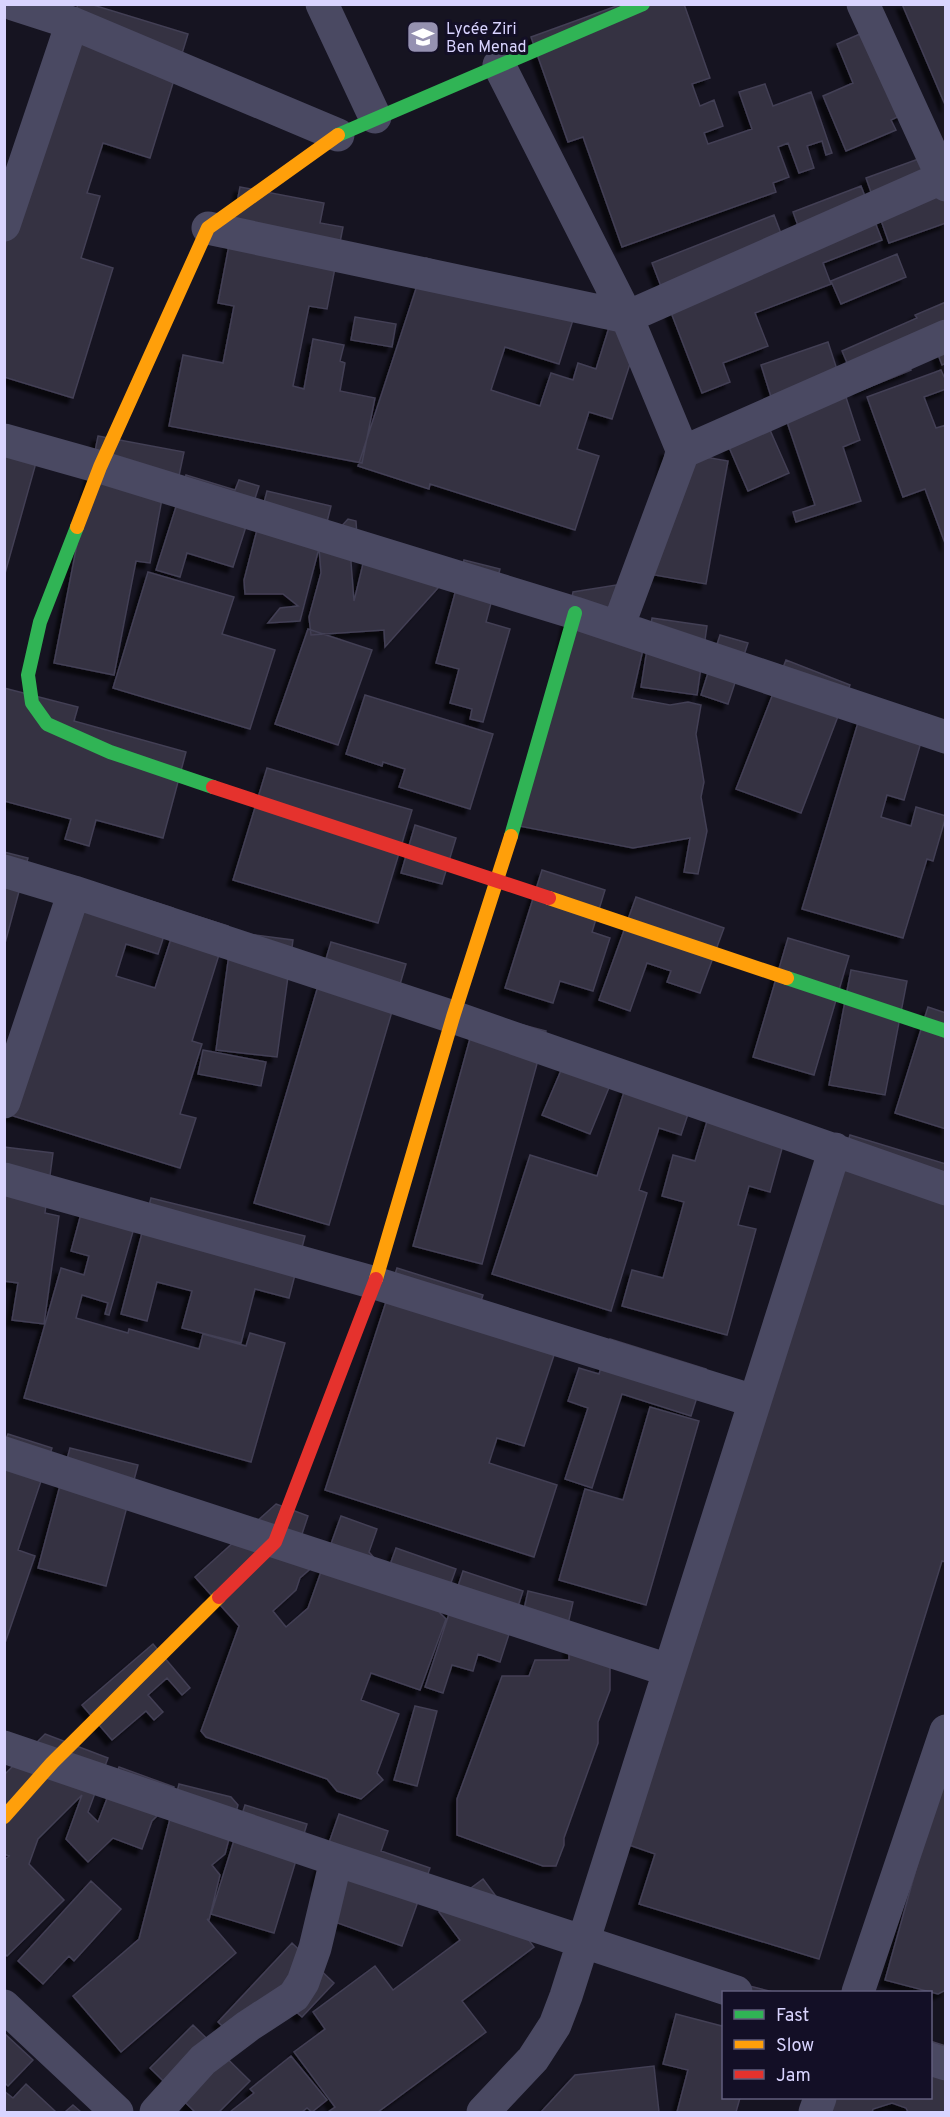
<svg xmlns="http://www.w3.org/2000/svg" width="950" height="2117" font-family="Overpass,sans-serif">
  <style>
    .building { fill: #343243; stroke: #433f54; stroke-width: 1.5; filter: url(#shadow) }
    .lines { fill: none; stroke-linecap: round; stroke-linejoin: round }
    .street { stroke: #4a4962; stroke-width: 33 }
    .fast { stroke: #30b455; stroke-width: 14 }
    .slow { stroke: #ff9f0a; stroke-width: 14 }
    .jam { stroke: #e5322d; stroke-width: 14 }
    .labels { text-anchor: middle; stroke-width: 6; stroke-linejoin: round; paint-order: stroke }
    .poi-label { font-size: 16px; fill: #d9d4ff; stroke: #130f26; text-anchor: start }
  </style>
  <defs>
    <filter id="shadow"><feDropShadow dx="-5.5" dy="5.5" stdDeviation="1.5" flood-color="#0009"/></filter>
  </defs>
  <rect width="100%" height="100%" fill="#161421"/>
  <!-- building -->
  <path class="building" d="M78,4H90L188,34L150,158L103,143L87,193L100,196L81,258L113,268L73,398L4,377V247Z
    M622,4H684L710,78L692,84L700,106L714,100L723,126L704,133L708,144L752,129L739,92L765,84L773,106L811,92L832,153L826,155L822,141L807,146L814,168L799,173L788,143L778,147L789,177L773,183L776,192L622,247L583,137L568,142L531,37Z
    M902,4H946V107Z
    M869,30L908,112L891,120L896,130L846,151L823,96L853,83L837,44Z
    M935,153L946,182V223L889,243L866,178Z
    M861,186L882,240L823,263L831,284L755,313L768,346L723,363L730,382L702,393L652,263L774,215L788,252L805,245L793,212Z
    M240,187L324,203L320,223L343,227L327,309L309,306L293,386L304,389L313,339L344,345L340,361L345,363L340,391L375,398L362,463L169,426L183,355L223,363L234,306L218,303Z
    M897,254L906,277L841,304L831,281Z
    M426,258L578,304L559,364L505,347L491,390L540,406L551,373L573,380L578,363L596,369L611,321L641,330L612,419L589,412L577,449L599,456L575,530L430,484L429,489L358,466Z
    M946,302V363L942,365L936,349L907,361L911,370L859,391L842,351L917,318L915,315Z
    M355,317L396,324L392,347L351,340Z
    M828,342L860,440L843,447L861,501L796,522L793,512L815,505L780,401L773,403L761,365Z
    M941,370L946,381V389L924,397L936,428L946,425V546L925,489L903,497L867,397Z
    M759,405L789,473L748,491L718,422Z
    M98,436L184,452L176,490L164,488L150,563L136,561L114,675L54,663Z
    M4,443L39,452L4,577Z
    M666,450L728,461L706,584L643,573Z
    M186,475L235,490L239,480L259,486L233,567L187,553L180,577L156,570Z
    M267,491L331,506L320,550L348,519L356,521L357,537L351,562L354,601L370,535L455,569L385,647L384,630L311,635L309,617L321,573L319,548L300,621L268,623L280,608L298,606L283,594H245L244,580Z
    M464,560L500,569L486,622L510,629L483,722L470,719L472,709L450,703L459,669L436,663Z
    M148,572L234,597L222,634L275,650L250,729L113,688Z
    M616,585L624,632L646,636L632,698L670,705L688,702L701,705L696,734L704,782L701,797L707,831L698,874L684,872L690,838L633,848L519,826L548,719L573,592Z
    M652,618L707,626L697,695L641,687Z
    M308,629L372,650L338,745L275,724Z
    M720,635L748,643L728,704L701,695Z
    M786,660L850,685L801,813L736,789Z
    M4,688L78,707L74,721L186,752L163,838L96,820L89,846L65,839L71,819L4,801Z
    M365,695L493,734L470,809L399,787L405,769L383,762L382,766L346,754Z
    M866,696L929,715L904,800L887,795L881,817L911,826L916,807L946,816L933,861L927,859L903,938L802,909Z
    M267,768L412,810L378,923L233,880Z
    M415,825L456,838L442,884L401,873Z
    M4,852L28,858L4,947Z
    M542,870L605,890L592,932L610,938L593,991L560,981L553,1003L505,988Z
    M90,882L173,908L158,954L126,944L116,976L155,988L180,911L228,926L192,1041L202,1044L180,1114L196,1118L180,1168L7,1114Z
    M636,897L724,928L700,993L667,982L671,971L647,963L630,1011L599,1000Z
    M232,932L293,940L277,1057L216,1050Z
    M788,938L849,956L814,1075L753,1057Z
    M331,942L406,964L329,1225L254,1203Z
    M851,970L907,981L885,1095L829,1085Z
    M928,1007L946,1013V1129L895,1113Z
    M477,1013L546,1031L482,1264L413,1246Z
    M203,1050L266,1062L261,1086L198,1074Z
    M568,1054L615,1073L590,1134L542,1115Z
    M633,1064L697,1087L681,1135L659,1128L639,1190L647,1193L611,1311L492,1274L530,1155L597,1176Z
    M711,1108L789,1123L770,1192L749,1186L738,1225L756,1229L727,1335L622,1306L632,1270L663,1278L684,1202L662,1196L673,1155L695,1161Z
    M850,1135L946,1164V1562L942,1561L819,1959L639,1904L655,1854L629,1845Z
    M4,1147L53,1153L45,1213L59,1216L44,1324L12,1320L18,1283L4,1281Z
    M151,1198L305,1236L289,1298L255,1289L241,1343L182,1328L192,1291L157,1282L147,1321L121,1314Z
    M85,1199L138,1214L109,1315L105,1314L108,1303L82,1295L76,1318L128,1333L129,1329L199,1349L203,1334L246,1346L250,1333L285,1343L251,1462L24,1398L61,1268L84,1275L89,1256L71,1251Z
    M397,1268L483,1295L479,1307L561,1334L524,1446L497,1438L489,1463L557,1485L534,1557L325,1490Z
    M610,1339L706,1369L691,1416L622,1394L592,1488L565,1479L588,1408L568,1401L579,1368L599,1374Z
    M650,1407L699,1421L646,1605L559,1580L585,1489L623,1500Z
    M8,1434L52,1448L18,1550L35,1556L4,1646V1444Z
    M70,1448L138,1465L106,1586L38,1568Z
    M276,1504L308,1516L298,1546L315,1565L300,1578L296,1590L273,1611L286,1627L308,1608L341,1516L377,1529L369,1552L387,1573L396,1548L456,1569L440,1613L446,1619L420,1690L371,1673L361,1700L399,1714L377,1773L383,1780L361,1799L337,1791L327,1779L206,1737L201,1731L239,1626L195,1577Z
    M463,1571L523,1591L500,1662L478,1654L473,1671L452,1665L443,1693L425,1687Z
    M528,1591L573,1602L566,1633L521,1623Z
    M569,1640L610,1650V1690L598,1722V1743L564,1838V1845L556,1866H543L457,1835V1799L502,1676H529L535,1660H569Z
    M153,1644L190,1688L182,1695L167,1678L148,1695L163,1712L154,1720L146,1711L112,1740L82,1705Z
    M415,1706L437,1711L417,1786L394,1780Z
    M45,1734L108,1758L88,1812L98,1822L119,1767L174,1787L167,1806L152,1821L142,1849L113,1838L88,1862L66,1839L82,1795L38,1839L29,1864L64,1900L7,1956L4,1953V1860L9,1856L4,1854V1775Z
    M946,1762V1990L938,1994L885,1980Z
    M179,1784L231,1797L238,1805L225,1854L212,1865L220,1875L209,1920L207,1919L236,1953L121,2052L73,1996L139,1939Z
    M245,1805L307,1824L274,1933L211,1914Z
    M339,1814L388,1831L381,1851L430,1868L402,1946L332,1921L316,1880Z
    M483,1879L534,1947L462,2001L486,2032L378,2112H328L335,2107L294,2052L325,2029L313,2012L375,1966L393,1990L460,1940L439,1912Z
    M91,1881L121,1909L74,1961L69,1956L43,1984L18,1961Z
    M292,1943L334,1983L302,2017L277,1995L236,2039L218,2022Z
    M734,1982L773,1992H731Z
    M676,2014L722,2026L724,2021V2098H740L736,2112H677L688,2070L663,2064Z
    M193,2025L250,2081L219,2112H195L150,2068Z
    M4,2033L33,2060L8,2086L4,2082Z
    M930,2041L946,2046V2112H908L906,2108L892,2103L873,2109L872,2112H823L828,2098H930Z
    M291,2056L327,2100L312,2112L307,2108L302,2112H230L254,2093L250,2089Z
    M654,2066L659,2112H541L575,2075Z
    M26,2084L56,2112H4V2091L13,2098Z
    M73,2105L81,2112H65Z"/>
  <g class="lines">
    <!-- street -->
    <path class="street" d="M13,4L72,23L338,135
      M322,4L375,117
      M863,4L946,185
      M499,65L627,317L683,452L618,627
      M4,225L72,23
      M208,228L627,317L946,176
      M4,440L100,467L575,613L946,737
      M683,452L946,336
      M4,871L74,892L453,1017L946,1189
      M4,1102L74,892
      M4,1179L375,1283L754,1401
      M4,1453L668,1670
      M4,1747L336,1860L736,1992
      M858,1992L946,1731
      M4,2006L117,2112
      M930,2059L946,2064
      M156,2112L203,2060L248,2026L294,1996L303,1982L315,1948L336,1860
      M483,2112L533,2059L555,2025L566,1996L835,1149
      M815,2112L820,2098"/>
    <!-- fast -->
    <path class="fast" d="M338,135L643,4
      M77,527L40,622L28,675L32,703L47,724L110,752L213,787
      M511,836L575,613
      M787,978L946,1031"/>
    <!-- slow -->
    <path class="slow" d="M77,527L100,467L208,228L338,135
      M549,898L787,978
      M376,1279L453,1017L511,836
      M4,1817L52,1763L219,1597"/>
    <!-- jam -->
    <path class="jam" d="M213,787L549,898
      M219,1597L275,1542L376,1279"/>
  </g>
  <!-- icons -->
  <defs>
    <symbol id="school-square" viewBox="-11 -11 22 22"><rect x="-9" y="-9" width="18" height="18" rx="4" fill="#9591b1" stroke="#130f26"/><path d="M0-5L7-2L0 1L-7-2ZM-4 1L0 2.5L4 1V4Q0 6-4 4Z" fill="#fff"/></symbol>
  </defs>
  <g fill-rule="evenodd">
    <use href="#school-square" x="404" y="18" width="38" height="38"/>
  </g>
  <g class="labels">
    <!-- poi labels -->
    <g class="poi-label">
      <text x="446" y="34">Lycée Ziri<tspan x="446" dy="18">Ben Menad</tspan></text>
    </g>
  </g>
  <!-- border -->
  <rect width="950" height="2117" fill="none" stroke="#d9d4ff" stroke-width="12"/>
  <!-- legend -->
  <rect x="722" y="1991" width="210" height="108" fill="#130f26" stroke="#625e7d" stroke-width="1.5"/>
  <rect x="734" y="2010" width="30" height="9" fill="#30b455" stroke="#625e7d" stroke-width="1.5"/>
  <text x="776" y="2021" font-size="18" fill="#d9d4ff">Fast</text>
  <rect x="734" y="2040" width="30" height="9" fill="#ff9f0a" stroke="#625e7d" stroke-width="1.5"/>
  <text x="776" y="2051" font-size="18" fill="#d9d4ff">Slow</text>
  <rect x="734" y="2070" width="30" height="9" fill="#e5322d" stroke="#625e7d" stroke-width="1.5"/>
  <text x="776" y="2081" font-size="18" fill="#d9d4ff">Jam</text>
</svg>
